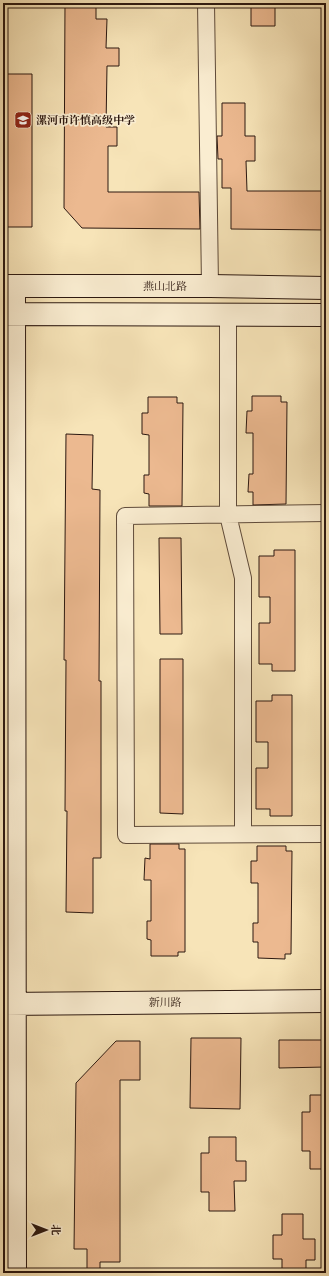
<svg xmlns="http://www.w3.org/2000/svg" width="329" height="1276" font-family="'IM FELL English','Noto Serif SC',serif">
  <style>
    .building { fill: #ecb990; stroke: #2c1810 }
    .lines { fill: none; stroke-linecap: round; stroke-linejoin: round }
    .street-casing { stroke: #5f4b3a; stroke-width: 18 }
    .secondary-casing { stroke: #2c1810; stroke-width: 24 }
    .street { stroke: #faedd1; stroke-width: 16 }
    .secondary { stroke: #faedd1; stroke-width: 22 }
    .labels { text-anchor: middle; stroke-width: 3.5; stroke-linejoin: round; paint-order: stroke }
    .poi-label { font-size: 11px; font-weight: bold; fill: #2c1810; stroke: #faedd1; text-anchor: start }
    .street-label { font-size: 11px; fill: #2c1810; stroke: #faedd1 }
  </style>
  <rect width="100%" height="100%" fill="#f7e4b8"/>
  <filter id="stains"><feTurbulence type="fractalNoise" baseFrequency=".005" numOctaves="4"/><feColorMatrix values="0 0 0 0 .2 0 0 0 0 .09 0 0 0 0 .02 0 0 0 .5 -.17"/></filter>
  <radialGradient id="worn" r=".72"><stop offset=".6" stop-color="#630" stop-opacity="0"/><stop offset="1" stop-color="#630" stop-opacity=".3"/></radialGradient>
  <!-- building -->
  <path class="building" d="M65,3H96V19H107L106,48H119V66H107L106,127H117V146H108V192H199L200,229L82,228L64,208Z
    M251,3H275V26H251Z
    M4,74H32V227H4Z
    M222,103H245V136H255V161H246L247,191H326V230L231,229V188H222V159H218L217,136H222Z
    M252,396H281V402H287L286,504L253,505V492H248L249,474H253V433H246L247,411H252Z
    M148,397H177V403H183L182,506H149V494L144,493V475H149V435L142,434V413H148Z
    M66,434L93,435L92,489L100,490L99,681H101V858H93V913L66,912L67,811H65L66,660H64Z
    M159,538H181L182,634H160Z
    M274,550H295V671H272V664H259V623H270V597H259V556H274Z
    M160,659H183V814L160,813Z
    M272,695H292V816H270V809H256V768H268V742H256V701H272Z
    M150,844H179V849H185V952H178V956H151V940L147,939V921H151V880H144L145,858L150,859Z
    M257,846H286V851H292L291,954H285V959L258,958V942H253V923H258V883H251V861H257Z
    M191,1038H241L240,1109L190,1108Z
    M279,1040H326V1067L279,1068Z
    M116,1041H140V1080H120V1262H100V1273H87V1249H74L76,1083Z
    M310,1095H326V1169H310V1151H302V1112H310Z
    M209,1137H236V1161H246V1181H234L235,1211H209V1192H201V1153H209Z
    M282,1214H303V1239H315V1260H306V1273H282V1259H273V1235H282Z"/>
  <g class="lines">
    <defs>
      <path id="street" d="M206,3L210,286
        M228,316V515L243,578V834
        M326,513L125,516L126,835L326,834"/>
      <path id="secondary" d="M3,286H210L326,288
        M14,286L15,1273
        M3,314L326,315
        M3,1004L326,1001"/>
    </defs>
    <!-- street casing -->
    <use href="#street" class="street-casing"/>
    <!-- secondary casing -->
    <use href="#secondary" class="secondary-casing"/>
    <!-- street -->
    <use href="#street" class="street"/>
    <!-- secondary -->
    <use href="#secondary" class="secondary"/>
  </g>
  <!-- icons -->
  <defs>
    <symbol id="school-square" viewBox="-11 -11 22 22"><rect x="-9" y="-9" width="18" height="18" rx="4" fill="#8f2418" stroke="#faedd1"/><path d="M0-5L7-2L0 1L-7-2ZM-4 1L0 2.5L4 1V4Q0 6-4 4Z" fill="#fff"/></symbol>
  </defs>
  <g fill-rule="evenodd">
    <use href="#school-square" x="13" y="110" width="20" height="20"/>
  </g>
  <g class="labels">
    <!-- poi labels -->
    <g class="poi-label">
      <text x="36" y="124">漯河市许慎高级中学</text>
    </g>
    <!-- street labels -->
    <g class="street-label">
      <text x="165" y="290">燕山北路</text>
      <text x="165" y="1006">新川路</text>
    </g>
  </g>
  <!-- margin -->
  <rect width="329" height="1276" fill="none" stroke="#f7e4b8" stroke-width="16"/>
  <rect x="4" y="4" width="321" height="1268" fill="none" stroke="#2c1810" stroke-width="2"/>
  <rect x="8" y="8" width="313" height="1260" fill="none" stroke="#2c1810"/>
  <!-- north arrow -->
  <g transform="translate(46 1230) rotate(90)" stroke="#faedd1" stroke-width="3" paint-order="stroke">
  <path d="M0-3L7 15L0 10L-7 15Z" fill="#2c1810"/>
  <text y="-6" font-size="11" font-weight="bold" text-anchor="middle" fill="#2c1810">北</text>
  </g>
  <rect width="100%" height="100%" filter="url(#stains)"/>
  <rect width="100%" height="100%" fill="url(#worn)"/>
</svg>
